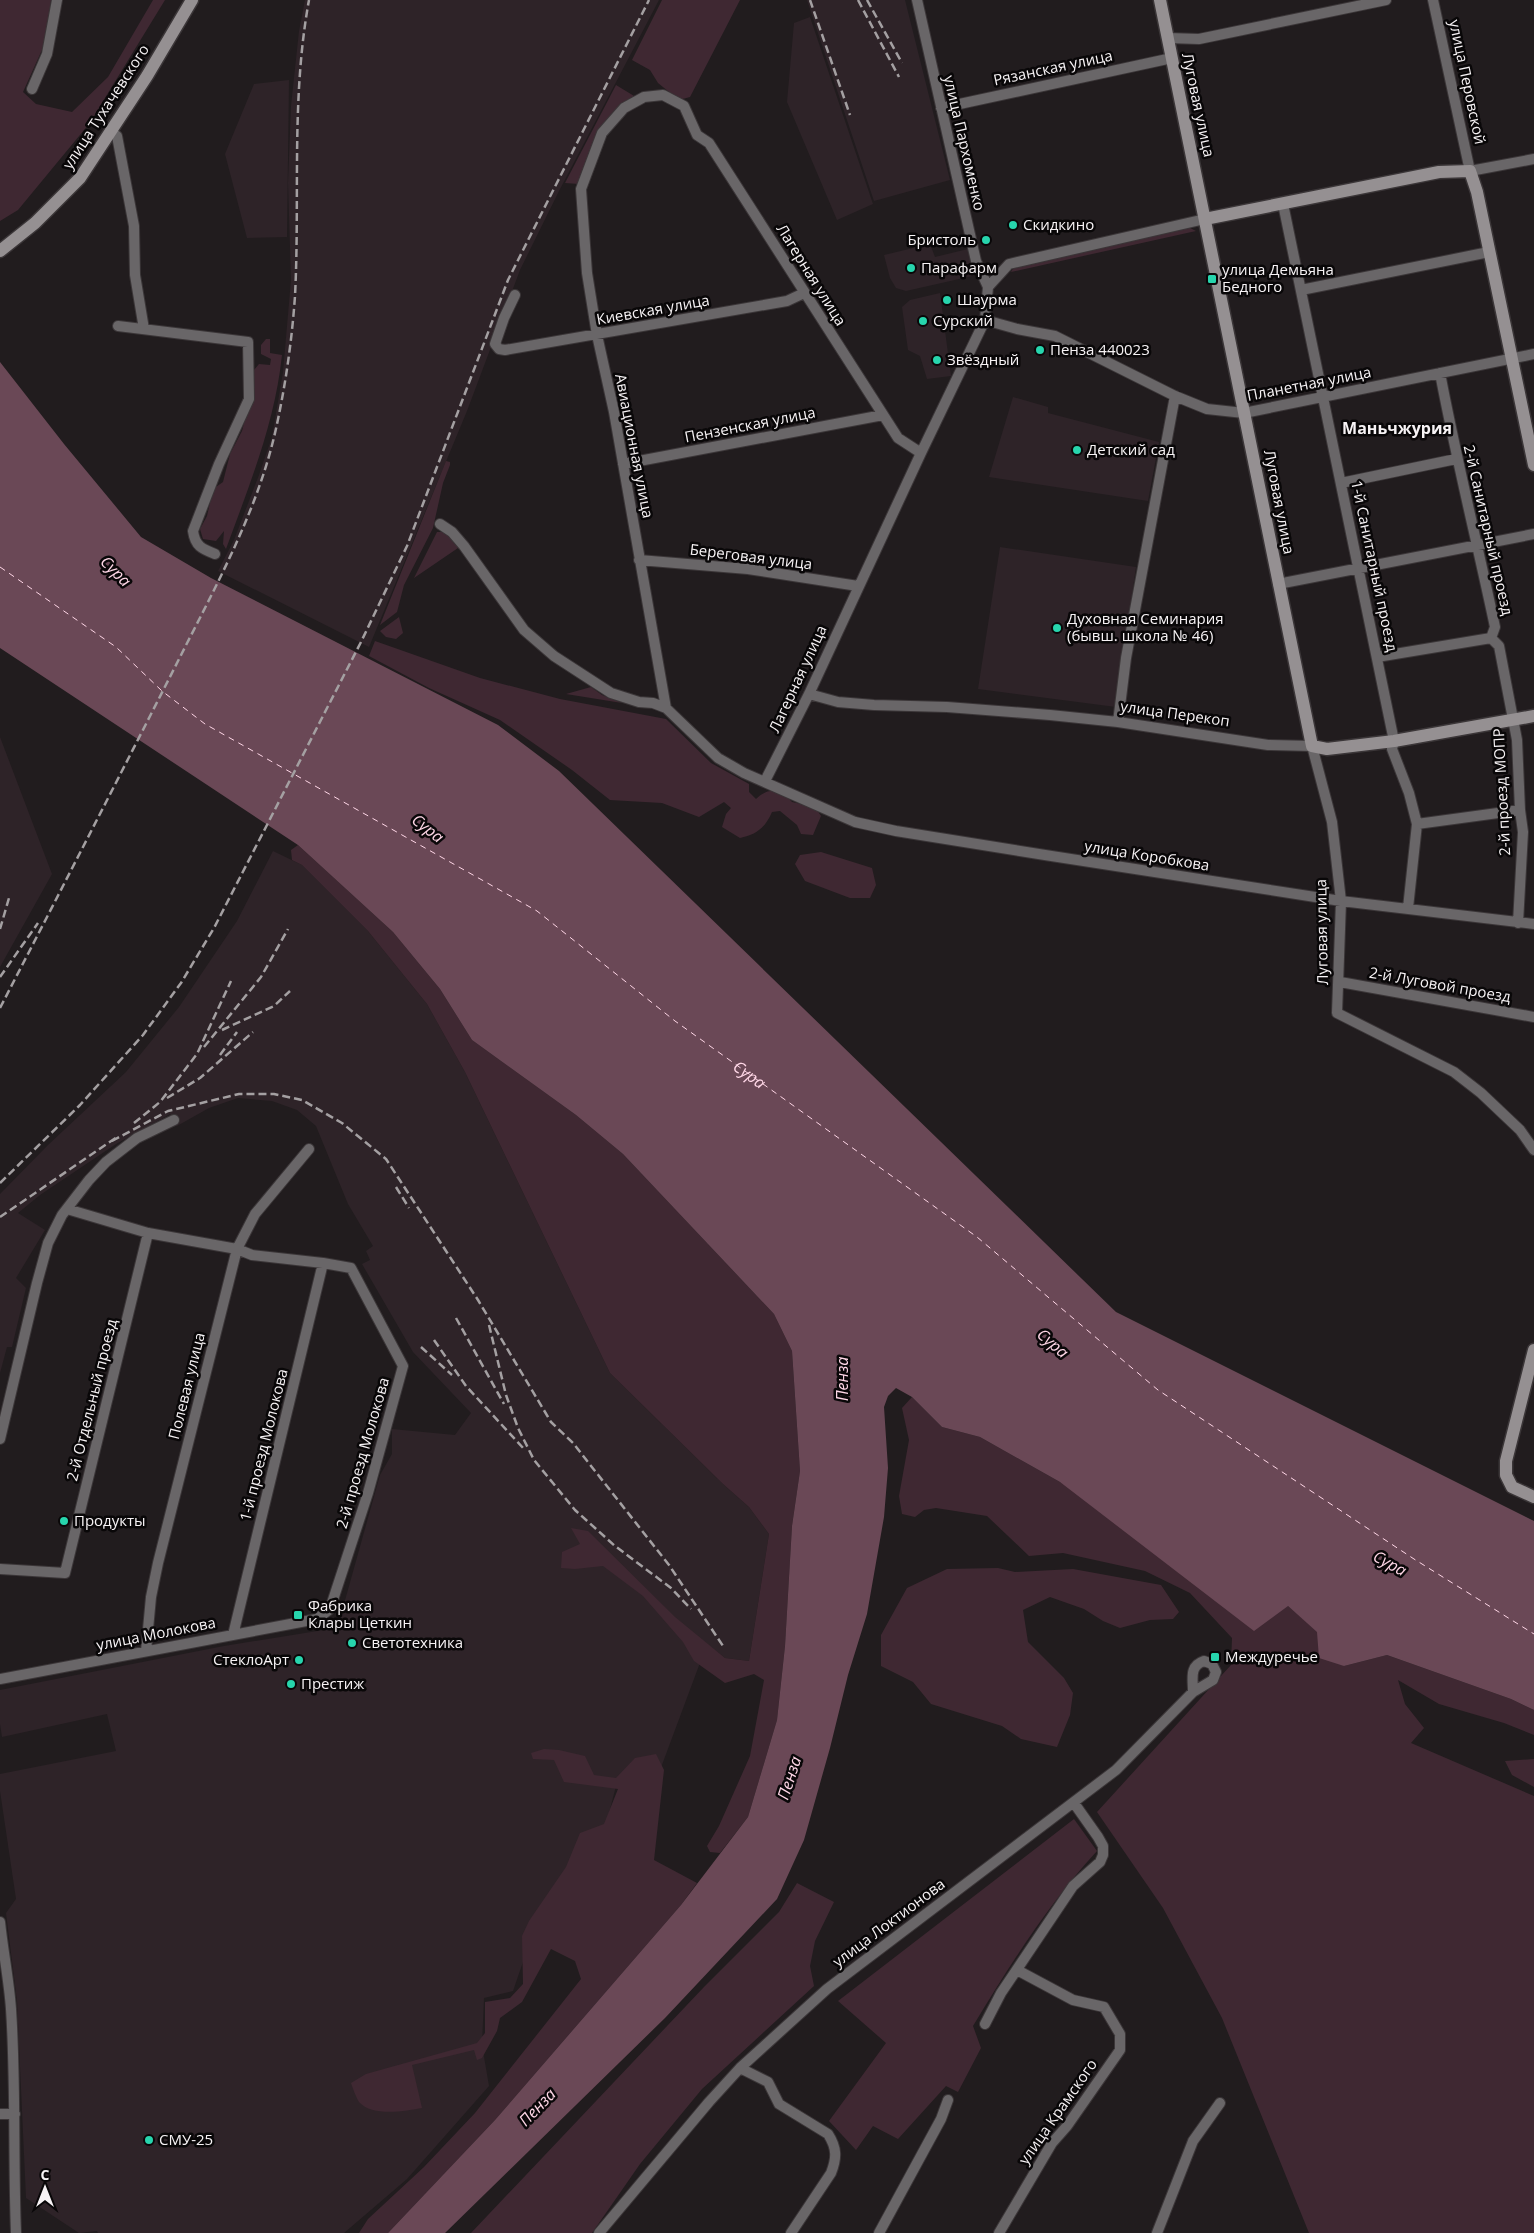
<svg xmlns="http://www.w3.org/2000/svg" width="1534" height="2233" font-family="'Open Sans',sans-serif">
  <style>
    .built { fill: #2e2328 }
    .green { fill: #3f2832 }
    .water { fill: #6a4856 }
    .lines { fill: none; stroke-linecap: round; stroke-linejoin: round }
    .ferry { stroke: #ffd7e7; stroke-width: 1; stroke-dasharray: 6 5; stroke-linecap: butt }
    .street-casing { stroke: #3b3638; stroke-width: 12 }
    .secondary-casing { stroke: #3b3638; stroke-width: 15 }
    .street { stroke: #696668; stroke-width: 10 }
    .secondary { stroke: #959092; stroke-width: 12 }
    .rail { stroke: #a4a0a2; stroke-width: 2.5; stroke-dasharray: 8 4; stroke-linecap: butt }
    .poi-dot { fill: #27d5ad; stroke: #090708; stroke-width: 2 }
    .labels { text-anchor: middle; stroke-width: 5; stroke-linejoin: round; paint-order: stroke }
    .street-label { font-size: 15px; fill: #f7f3f5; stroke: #090708 }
    .poi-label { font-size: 15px; fill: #f7f3f5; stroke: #090708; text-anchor: start }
    .neighbourhood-label { font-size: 16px; font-weight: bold; fill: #f7f3f5; stroke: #090708 }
    .water-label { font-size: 16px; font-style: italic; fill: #ffd7e7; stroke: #090708 }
  </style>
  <rect width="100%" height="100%" fill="#211c1e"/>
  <!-- built -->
  <path class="built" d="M305,0H659L559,191L520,270L467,411L369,647L218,571L234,540L259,475L272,437L283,372L291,280L288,183L291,106L299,31Z
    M807,0H905L950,180L874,201Z
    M810,17L873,204L837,220L787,102L794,23Z
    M289,80L287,237L247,238L225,154L254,84Z
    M930,244L935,257L968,249L977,275L906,291L896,288L890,278L884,255Z
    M940,293L951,376L927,379L920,356L908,350L902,307L910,300Z
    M1013,397L1048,407V413L1159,442L1148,501L989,477Z
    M1000,547L1136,567L1116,707L978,689Z
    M0,737L52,874L0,967Z
    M273,851L302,865L368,931L427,1004L465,1072L610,1373L723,1484L749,1507L769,1534L749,1661L725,1658L707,1644L656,1781L616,1786L606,1825L534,1930L513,1991L484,1998L482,2045L489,2086L407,2179L344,2233H98L97,2231L79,2233L26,2198L17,2001L6,1913L16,1899L0,1791V1774L116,1751L107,1714L2,1737L0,1724V1690L224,1646L342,1627L339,1604H344L380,1475L392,1454V1429L455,1435L471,1413L413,1352L362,1264L370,1260L366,1251L373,1246L348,1204L316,1126L297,1110L272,1101L238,1098L209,1108L177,1126L170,1114L116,1144L40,1195L18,1213L45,1230L16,1278L26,1288L12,1347H7L0,1373V1194L48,1145L126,1072L179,1007L237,921Z"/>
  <!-- green -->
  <path class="green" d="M0,0H51L46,41L23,92L36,104L72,112L108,77L153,0H165L89,124L18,210L0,221Z
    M662,0H740L690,97L679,100L658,83L650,70L632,60Z
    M616,85L639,99L623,106L579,184L565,183Z
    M1188,227L1196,231L1011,272L1014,267Z
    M266,339H270V353L282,355C275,423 249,486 226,549L223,544L224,531L216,541L203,539L200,529L207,516L213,489L223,482L230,454L242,431L252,392L254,370L259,364L270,365L271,359L261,354V345Z
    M446,461L450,462V465L443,483L433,528L404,585L397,612L380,625Z
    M437,532H443C450,536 456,539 458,548L414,578Z
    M399,617L403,633L396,639L386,637L380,631Z
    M375,641L480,678L560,699L666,719L711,763L749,784V792L756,799C768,787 781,788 792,802L815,807L821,816L813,835L801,834L797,825L780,811L772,812C765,828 756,835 740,838L722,827L726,814L731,808L724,802L699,817L662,803L610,800L572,770L500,720L429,688L369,656Z
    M591,687L602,695L622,703L566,694Z
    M298,845L393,932L440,989L472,1040L576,1115L623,1154L774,1314L792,1351L800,1471L792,1526L785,1646L777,1720L748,1817L720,1853L710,1852L707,1846L719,1826L750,1756L764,1680L754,1674L725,1683L694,1661L683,1642L643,1596L603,1566L575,1569L561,1568L562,1552L580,1544L571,1528L588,1531L675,1617L725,1658L749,1661L769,1534L749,1507L723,1484L610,1373L465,1072L427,1004L368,931L302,865L292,860L291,850Z
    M821,852L872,868L876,885L870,898H850L805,881L795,864L800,855Z
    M912,1397L942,1427L980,1437L1060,1482L1288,1606L1318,1632L1344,1666L1387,1655L1511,1699L1534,1710V1735L1504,1723L1439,1704L1398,1680L1405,1704L1424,1728L1411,1743L1534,1796V2233H1309L1222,2018L1163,1908L1097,1812L1231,1665L1232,1638L1190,1593L1145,1571L1063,1553L1029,1556L987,1516L936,1508L924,1510L915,1517L902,1514L899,1496L909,1440L902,1408Z
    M998,1568L1015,1572L1073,1569L1161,1585L1179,1612L1173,1619L1150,1620L1120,1628L1103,1621L1084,1609L1050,1597L1023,1610L1028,1642L1064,1678L1073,1693L1070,1715L1057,1747L1021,1739L1002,1726L931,1704L913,1682L881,1666V1635L907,1588L947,1569Z
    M544,1749L559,1750L585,1756L594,1775L616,1778L635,1758L656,1754L664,1770L654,1860L697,1883L681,1905L495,2120L388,2233H359L368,2219L424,2167L475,2113L581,1979L575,1961L551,1949L522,2002L500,2018L497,2031L482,2058L477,2060L474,2050L412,2065L422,2108C406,2111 372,2117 359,2102C356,2097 353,2089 351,2083L366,2074L477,2043L485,2033V2002L510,1998L523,1984L522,1936L529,1921L566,1867L580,1833L604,1824L618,1789L564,1782L554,1760L533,1759L531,1753Z
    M1534,1759V1787L1512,1775L1505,1761Z
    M1074,1819L1097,1851C1048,1904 1010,1965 973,2026L981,2048L958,2092L946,2086L898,2139L873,2126L856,2150L829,2121L886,2043L838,2001Z
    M797,1883L834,1902L815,1941L810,1966L814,1986L702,2089L640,2164L592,2233H471L704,1987L779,1912Z"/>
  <!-- water -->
  <path class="water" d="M0,362L64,444L141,537L211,578L498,725L559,771L1116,1312L1534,1521V1710L1511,1699L1387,1655L1344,1666L1319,1658L1317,1632L1288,1606L1254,1631L1060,1482L980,1437L942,1427L912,1397L896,1388L888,1396L884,1407L888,1468L884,1517L867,1614L848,1675L830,1748L804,1840L777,1899L665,2018L445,2233H388L495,2120L681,1905L748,1817L777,1720L785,1646L792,1526L800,1471L792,1351L774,1314L623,1154L576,1115L472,1040L440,989L393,932L298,845L0,648Z"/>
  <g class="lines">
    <!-- ferry -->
    <path class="ferry" id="s1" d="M0,567L116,647L162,691L205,724L537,911L675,1021L977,1237L1158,1390L1414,1559L1534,1634"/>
    <defs>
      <path id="street" d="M1433,0L1470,171L1534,159
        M1168,38L1199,39L1386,0
        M32,89L47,54L57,0
        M941,108L1172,58
        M110,131L117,136L134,226L135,275L144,329
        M1283,204L1394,741L1392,749L1409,793L1417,824L1408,908
        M988,287L1009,264L1205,219
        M1301,290L1489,252
        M515,295L504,318L495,344L499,349L505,350L787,301L804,293
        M985,320L1017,329L1055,336L1175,396L1207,409L1244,413L1534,354
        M118,326L248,342L249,399L219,464L193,531C195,546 202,549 215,554
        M1440,373C1456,458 1477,542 1495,627L1491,638L1499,646L1517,740L1520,810L1523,832L1518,923
        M623,464L883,415
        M1341,483L1456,459
        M440,524L452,532L464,546L524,630L554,656L611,693L639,702L653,703L666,708L718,758L744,773L855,822L896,831L1045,855L1341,901L1534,924
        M639,560L748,569L858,586
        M1278,584L1534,534
        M1377,657L1491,638
        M809,694L838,702L874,705L947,707L1050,715L1118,722L1268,745L1312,746L1332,822L1341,901L1337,1013L1454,1072L1481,1093L1520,1130L1534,1150
        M666,708L614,412L597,335L587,273L581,189L602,133L624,108L644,97L663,95L684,106L697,135L709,143L898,438L921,453
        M1118,722L1126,658L1175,396
        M765,781L809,694L921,453L985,320L988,287L976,261L917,0
        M1417,824L1520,810
        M1340,982L1534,1017
        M0,1439L37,1283L48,1243L62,1215L89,1180L106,1162L137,1138L174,1120
        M0,1569L65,1573L148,1233
        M233,1635L323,1263
        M146,1651L151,1597L158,1563L237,1249L255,1214L309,1149
        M0,1679L317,1619L330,1609L368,1493L403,1366L351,1268L323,1263L252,1255L237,1249L148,1233L67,1209
        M0,1922C3,1951 9,1980 11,2009C16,2083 13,2158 16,2233
        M985,2024L1001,1993L1073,1886L1100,1862L1103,1855V1846L1098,1837L1074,1803
        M740,2068L768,2082L779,2104L828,2134C837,2148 837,2158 831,2173L791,2233
        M0,2114H15
        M599,2233L709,2102L740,2068L827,1989L1116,1770L1193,1692L1213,1680L1216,1672L1212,1664L1204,1661C1189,1666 1193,1678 1193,1692
        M879,2233L941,2119L948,2100
        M999,2233L1052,2143L1067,2126L1120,2050V2034L1104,2007L1073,2000L1017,1970
        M1157,2233L1193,2141L1220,2103"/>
      <path id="secondary" d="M1160,0L1312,746L1327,749L1394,741L1534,716
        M1205,219L1439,172L1470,171L1477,192L1534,465
        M0,251L35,223L80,178L147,76L192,0
        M1534,1350L1506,1461V1475L1512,1487L1534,1497"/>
    </defs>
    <!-- street casing -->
    <use href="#street" class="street-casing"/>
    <!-- secondary casing -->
    <use href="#secondary" class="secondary-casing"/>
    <!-- street -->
    <use href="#street" class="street"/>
    <!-- secondary -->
    <use href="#secondary" class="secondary"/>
    <!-- rail -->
    <path class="rail" d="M810,0L850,115
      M858,0L899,77
      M867,0L902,63
      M0,929L9,898
      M0,977L38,923
      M0,1008C59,894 117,781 175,667C214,589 259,510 277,424C286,382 292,339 295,296C300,197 291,98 309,0
      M222,1030L274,1006L290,991
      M204,1047L261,977L288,929
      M220,1055L237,1032
      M167,1098L200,1078L253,1032
      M134,1123L160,1102L197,1054L231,981
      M112,1141L168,1111L239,1094H274L302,1100L342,1123L386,1159L478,1300L551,1422L573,1443L669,1565L723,1646
      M0,1183L80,1105L143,1035L181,983L214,928L361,642L407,546L508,280L649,0
      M396,1187L409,1208
      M0,1217L117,1137
      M456,1318L504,1404
      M489,1325L506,1395L518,1428L534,1460L575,1510L615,1546L671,1588L691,1609
      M434,1340L466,1386L524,1449
      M421,1347L452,1375"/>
  </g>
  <!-- markers -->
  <g class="poi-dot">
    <circle cx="1013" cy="225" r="5"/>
    <circle cx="986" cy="240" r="5"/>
    <circle cx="911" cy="268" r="5"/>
    <rect x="1207" y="274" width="10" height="10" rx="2.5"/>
    <circle cx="947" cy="300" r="5"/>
    <circle cx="923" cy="321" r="5"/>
    <circle cx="1040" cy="350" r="5"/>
    <circle cx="937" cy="360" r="5"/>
    <circle cx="1077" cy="450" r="5"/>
    <circle cx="1057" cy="628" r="5"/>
    <circle cx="64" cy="1521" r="5"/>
    <rect x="293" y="1610" width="10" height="10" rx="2.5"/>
    <circle cx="352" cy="1643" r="5"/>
    <rect x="1210" y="1652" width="10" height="10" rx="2.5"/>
    <circle cx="299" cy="1660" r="5"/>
    <circle cx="291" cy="1684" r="5"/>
    <circle cx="149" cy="2140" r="5"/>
  </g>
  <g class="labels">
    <!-- street labels -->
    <g class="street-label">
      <text transform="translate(1053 68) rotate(-12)" y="5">Рязанская улица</text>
      <text transform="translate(1467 82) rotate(78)" y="5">улица Перовской</text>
      <text transform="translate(1198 105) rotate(78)" y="5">Луговая улица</text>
      <text transform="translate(106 107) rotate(-57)" y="5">улица Тухачевского</text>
      <text transform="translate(964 143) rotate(77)" y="5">улица Пархоменко</text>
      <text transform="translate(811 275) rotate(58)" y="5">Лагерная улица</text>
      <text transform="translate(653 310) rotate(-10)" y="5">Киевская улица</text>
      <text transform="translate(1309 384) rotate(-11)" y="5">Планетная улица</text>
      <text transform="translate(750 425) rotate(-11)" y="5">Пензенская улица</text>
      <text transform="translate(634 446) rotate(79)" y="5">Авиационная улица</text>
      <text transform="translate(1279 502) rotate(79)" y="5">Луговая улица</text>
      <text transform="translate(1488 530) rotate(77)" y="5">2-й Санитарный проезд</text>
      <text transform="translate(751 557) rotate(7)" y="5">Береговая улица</text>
      <text transform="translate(1374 566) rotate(78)" y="5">1-й Санитарный проезд</text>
      <text transform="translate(798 679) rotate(-65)" y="5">Лагерная улица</text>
      <text transform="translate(1175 714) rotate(8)" y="5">улица Перекоп</text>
      <text transform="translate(1502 792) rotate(-93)" y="5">2-й проезд МОПР</text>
      <text transform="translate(1147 856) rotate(9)" y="5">улица Коробкова</text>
      <text transform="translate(1322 932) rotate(-91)" y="5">Луговая улица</text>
      <text transform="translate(1440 985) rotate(10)" y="5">2-й Луговой проезд</text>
      <text transform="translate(187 1386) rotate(-76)" y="5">Полевая улица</text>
      <text transform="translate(92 1400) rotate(-76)" y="5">2-й Отдельный проезд</text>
      <text transform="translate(264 1445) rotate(-76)" y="5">1-й проезд Молокова</text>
      <text transform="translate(363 1453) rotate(-74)" y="5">2-й проезд Молокова</text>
      <text transform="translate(156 1634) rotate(-11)" y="5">улица Молокова</text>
      <text transform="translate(889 1923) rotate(-37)" y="5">улица Локтионова</text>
      <text transform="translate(1058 2112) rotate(-55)" y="5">улица Крамского</text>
    </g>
    <!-- poi labels -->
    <g class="poi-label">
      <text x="1023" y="230">Скидкино</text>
      <text x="976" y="245" text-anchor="end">Бристоль</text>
      <text x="921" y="273">Парафарм</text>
      <text x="1222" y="275">улица Демьяна<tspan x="1222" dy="17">Бедного</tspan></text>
      <text x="957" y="305">Шаурма</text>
      <text x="933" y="326">Сурский</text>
      <text x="1050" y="355">Пенза 440023</text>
      <text x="947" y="365">Звёздный</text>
      <text x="1087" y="455">Детский сад</text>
      <text x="1067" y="624">Духовная Семинария<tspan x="1067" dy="17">(бывш. школа № 46)</tspan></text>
      <text x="74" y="1526">Продукты</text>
      <text x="308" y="1611">Фабрика<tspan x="308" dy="17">Клары Цеткин</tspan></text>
      <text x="362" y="1648">Светотехника</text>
      <text x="1225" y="1662">Междуречье</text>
      <text x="289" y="1665" text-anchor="end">СтеклоАрт</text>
      <text x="301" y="1689">Престиж</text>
      <text x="159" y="2145">СМУ-25</text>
    </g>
    <!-- neighbourhood labels -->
    <g class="neighbourhood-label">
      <text x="1397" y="434">Маньчжурия</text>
    </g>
    <!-- water labels -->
    <g class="water-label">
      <text transform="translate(116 571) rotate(45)" y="6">Сура</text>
      <text transform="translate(428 828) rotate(38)" y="6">Сура</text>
      <text dy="6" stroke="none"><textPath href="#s1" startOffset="908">Сура</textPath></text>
      <text transform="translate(1053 1343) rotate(41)" y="6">Сура</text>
      <text transform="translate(842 1379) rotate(-90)" y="6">Пенза</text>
      <text transform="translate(1390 1563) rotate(29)" y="6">Сура</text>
      <text transform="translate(789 1778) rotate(-72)" y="6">Пенза</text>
      <text transform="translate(537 2107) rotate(-46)" y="6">Пенза</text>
    </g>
  </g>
  <!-- north arrow -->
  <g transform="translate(45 2188)" stroke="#090708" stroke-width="4" paint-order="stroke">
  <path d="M0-4L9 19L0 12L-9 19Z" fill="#f7f3f5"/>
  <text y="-8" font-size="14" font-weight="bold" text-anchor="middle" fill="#f7f3f5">С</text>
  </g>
</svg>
